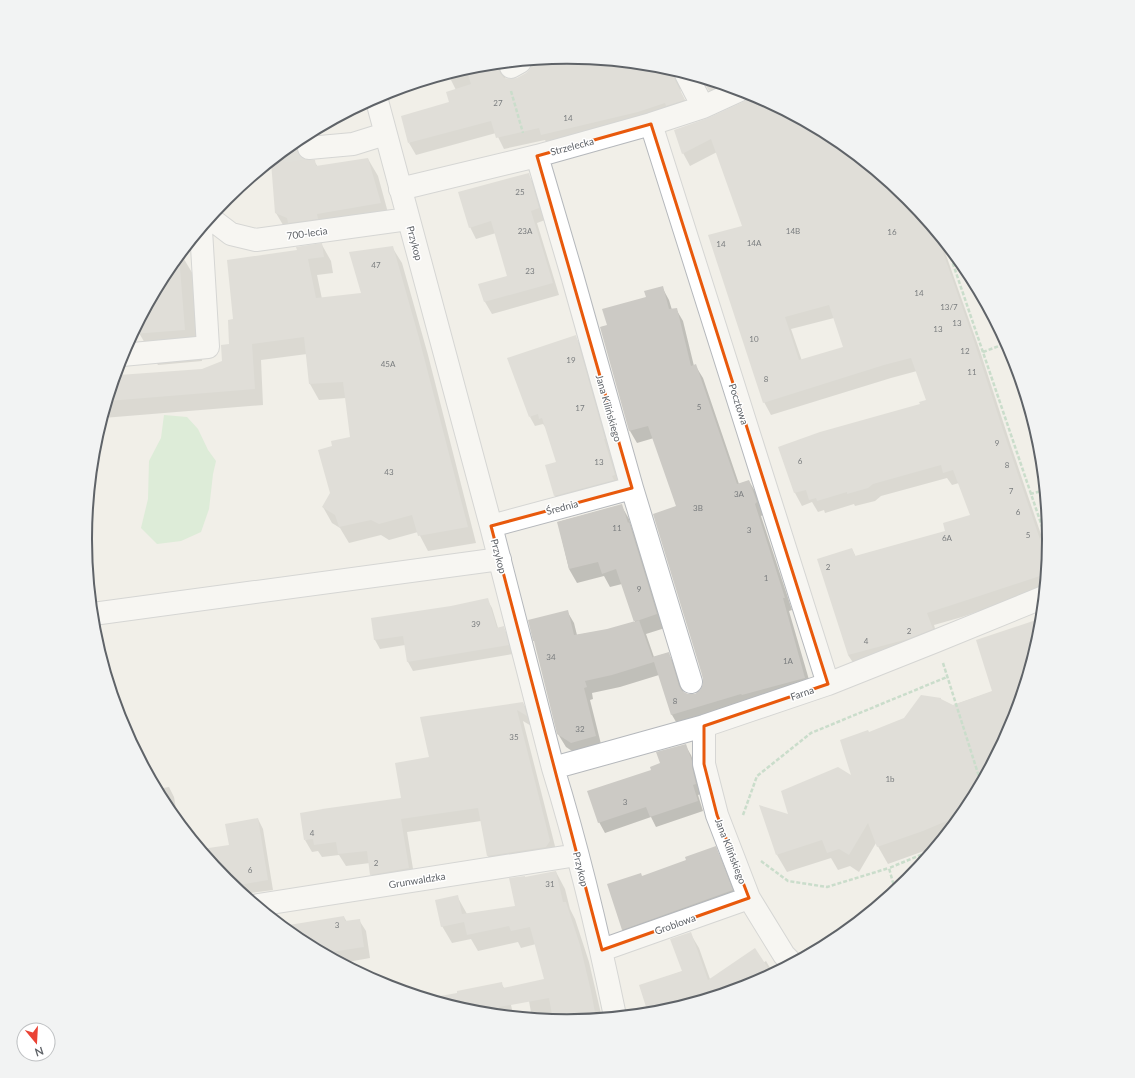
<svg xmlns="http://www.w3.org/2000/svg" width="1135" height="1078" font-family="Lato,sans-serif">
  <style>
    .green { fill: #c5e8c5 }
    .shadow { fill: #0003; fill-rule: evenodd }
    .building { fill: #cccac5; fill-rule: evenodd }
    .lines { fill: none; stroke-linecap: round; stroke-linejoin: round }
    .minor-tunnel { stroke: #ccccc8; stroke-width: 22; stroke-dasharray: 22 11; stroke-linecap: butt }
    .minor-casing { stroke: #b5b8bc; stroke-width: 24 }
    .path { stroke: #9cc7a9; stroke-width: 2.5; stroke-dasharray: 4 2; stroke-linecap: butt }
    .minor { stroke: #fff; stroke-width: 22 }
    .marked { fill: none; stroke: #e8590c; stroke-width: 3; stroke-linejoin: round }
    .labels { text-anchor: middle; stroke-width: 3; stroke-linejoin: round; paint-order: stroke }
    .number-label { font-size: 8px; fill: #7a7d7f }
    .street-label { font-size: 10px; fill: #5f6368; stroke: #fff }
    .rim { fill: none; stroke: #5f6368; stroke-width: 2 }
  </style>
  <rect width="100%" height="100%" fill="#f1efe8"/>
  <!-- green -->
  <path class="green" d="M164,415L187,417L198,429L208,450L216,461L213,474L209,509L201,532L181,541L157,544L141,528L148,499L149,461L161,438Z"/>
  <!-- shadow -->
  <path class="shadow" d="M568,57L662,66L689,75L682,80L680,87L681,93L691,112L549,147L545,140L504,149L496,133L416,155L409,143L450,103L456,90L448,74L474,66ZM527,62L533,63L531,69L527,74L517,79L511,80L505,79L507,73Z
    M704,79L733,88L717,102Z
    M756,96L835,138L908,198L939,235L980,351L1010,443L1048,555L1045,589L962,617L934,625L939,642L856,667L848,655L852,549L856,557L947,532L971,516L959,483L952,485L947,478L881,496L875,501L855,506L854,504L825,513L824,510L818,512L812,502L802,506L795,493L779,448L921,405L927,401L917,371L891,378L771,415L764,402L744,227L717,152L690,166L683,153L709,119L746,102L751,98ZM834,318L844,348L802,361L791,329Z
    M320,128L322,152L311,155L307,161H314L318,167L368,159L378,176L390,220L286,230L276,213L272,161L300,138Z
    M528,174L535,186L545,220L537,223L559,295L492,314L485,302L479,285L509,276L496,233L476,239L470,227Z
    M322,245L331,261L333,273L317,275L322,299L362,294L392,247L402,263L428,355L476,543L428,551L418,532L389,540L381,535L349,543L340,528L332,523L323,507L331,493L333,446L351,438L346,398L319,400L310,384L307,354L261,360L263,405L103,418L115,377L202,370L223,362L230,345L234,320L298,250Z
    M181,254L194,276L197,287L202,361L158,365L139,333L138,324L167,271Z
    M662,287L669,300L672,310L676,309L683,321L694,366L695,365L703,378L739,484L749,481L756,493L763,515L761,516L792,610L789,611L812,690L679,727L672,715L659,675L620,687L592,693L593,699L590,700L602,748L578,755L566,747L558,734L567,611L574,623L577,635L607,630L635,622L622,584L610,587L604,576L577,583L569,569L558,522L621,505L629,519L633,531L637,537L665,628L646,634L654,657L668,653L675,665L684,693L688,695H695L701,691L704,685L677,507L654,438L637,443L630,431L601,327L608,326Z
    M575,336L581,346L610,448L609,449L620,485L561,505L555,496L557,463L546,428L543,424L535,426L530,417Z
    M487,599L492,608L498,628L503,627L508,636L513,654L413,671L408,662L405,645L380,649L375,640L372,619L451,607Z
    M1042,619L1040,633L1013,724L968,807L935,847L888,864L876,843L859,872L850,866L838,870L831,858L787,872L777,855L790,816L853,777L869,734L994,691Z
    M523,703L530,715L533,727L523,721L557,854L495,868L488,856L481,821L407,832L415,881L378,887L371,874L370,863L346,866L339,855L322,857L318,851L312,852L305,840L402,798L430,758Z
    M685,745L691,755L697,772L701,794L698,795L703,811L656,827L651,817L605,833L599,822L661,764Z
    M169,787L174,797L178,820L167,807L157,789Z
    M258,819L263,829L273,890L244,894L227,880L203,850L230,846Z
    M715,848L721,858L738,901L628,940L622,929L642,877L687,861Z
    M556,872L565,889L570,909L575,919L589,962L602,1018L567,1021L532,1018L526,984L546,980L536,944L521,948L518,942L478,951L471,939L452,943L442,926L457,896L467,914L516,907L525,878Z
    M344,917L347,922L359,920L366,931L370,958L342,963L300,940L284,927Z
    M846,931L835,940L831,942L829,936Z
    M690,933L699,948L710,979L763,963L766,961L773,973L752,984L661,1012L649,1013L640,986L683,971Z
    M501,983L509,996L513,1014L508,1015L473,1012L432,999L458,994Z"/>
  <!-- building -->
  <path class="building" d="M568,57L662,66L674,70V74L675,80L685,100L666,106L665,103L638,112L541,135L539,128L496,138L491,121L408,143L401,116L449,102L446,92L471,84L466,69L474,66L499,64V67L500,73L504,78L511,79L517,78L526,73L530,69L532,63L537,60Z
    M702,79L722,85L709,91Z
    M752,94L835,138L908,198L936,232L973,338L1003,430L1047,560L1046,574L955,604L927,613L933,629L908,639L848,655L817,559L852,548L855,556L945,531L943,523L970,515L953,470L943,473L941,465L873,484L868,488L847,494V492L817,501L816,498L809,500L806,490L794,493L778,447L820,432L920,404L919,402L926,400L911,358L884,365L763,403L708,235L742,226L711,139L682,154L674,130L708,118L745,101L750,98ZM829,305L843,347L799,360L785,317Z
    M312,131L313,135L302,138L298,142L297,150L299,155L304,159L315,160L316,166L368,158L381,203L317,214L318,219L288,223L287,218L275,213L271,162L300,138Z
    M529,173L539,208L531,211L553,283L484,302L478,284L507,276L491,221L469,228L458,192Z
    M322,243L324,257L308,259L316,298L361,293L349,252L393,246L419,338L468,527L418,536L412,515L379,524L371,520L339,527L335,515L322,507L330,493L318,450L332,446L331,441L350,437L343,382L309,384L304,337L252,344L255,389L108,401L115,380L119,375L202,369L222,361L221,345L229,344L228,320L233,319L227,260L297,250L296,247Z
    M179,256L185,330L133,334L167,271Z
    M663,286L669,309L677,308L691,366L696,364L737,484L749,480L757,502L755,504L785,598H783L805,678L742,695L741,694L671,715L654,662L612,675L585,681L587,687L584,688L596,736L571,743L557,734L534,641H533L528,620L568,610L574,635L607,629L639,620L653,659L652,657L669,652L679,686L682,691L688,694H695L700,690L703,684V678L653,514L676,506L648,426L629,431L600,327L607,325L602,309L646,297L644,291Z
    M576,335L605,439H604L615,475L612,476L614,480L554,496L545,465L556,462L542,418L539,419L538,414L529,417L507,358Z
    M622,504L628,523L629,522L657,614L634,622L616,569L602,574L598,562L569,569L557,522Z
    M488,598L497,628L504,626L509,645L407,662L403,636L374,640L371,618L451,606Z
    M1042,618L1040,633L1013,724L966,809L951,815L949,820L923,831L877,847L868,823L849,855L839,849L827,853L822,840L776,855L759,805L788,814L781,791L838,767L851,775L840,740L868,730L869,732L904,718L921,695L941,698V699L953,705L992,691L976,640Z
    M523,702L527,716L517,710L550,841L546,847L487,856L478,808L401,819L409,868L370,875L367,851L338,854L336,842L314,845L313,839L304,840L300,813L323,809H322L401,798L395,763L429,757L420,717Z
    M686,744L692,761V767L696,784L693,785L698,801L650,817L646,807L598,823L587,791L651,770L650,767L660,763L656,752Z
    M258,818L268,880L234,886L227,880L202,849L229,845L225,824Z
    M716,846L733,890L622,930L607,884L641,873L642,876L686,860L685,857Z
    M556,871L563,902H566L580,945L591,991L596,1018L567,1021L553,1020L549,998L499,1007L501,1014L473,1012L429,998L457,993V991L502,982L503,988L544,979L530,927L511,931L509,926L467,935L464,922L441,927L435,900L458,895L462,914L515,906L509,878L525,876V877Z
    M344,916L345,921L360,919L364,947L325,953L300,940L283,926Z
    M691,932L708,980L755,948L772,974L752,984L661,1012L648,1013L639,985L682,971L670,939Z"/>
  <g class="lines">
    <!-- minor-tunnel -->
    <path class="minor-tunnel" d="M283,152L309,148"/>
    <defs>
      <path id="minor" d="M511,67L520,62
        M686,74L703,107
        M376,97L491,526L553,768C578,849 598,933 615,1016
        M651,124L828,684
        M309,148L353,144L385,134
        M537,156L572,275L632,488L691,682
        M400,189L537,156L651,124L703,107L740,90
        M210,218L231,234L256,240L408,219
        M122,355L208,347L201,230
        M491,526L632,488
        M93,614L500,559
        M704,726V764L717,815L749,898L784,955L792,963
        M553,768L704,726L828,684L936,641L1044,597
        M258,905L577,855
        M602,950L749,898"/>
    </defs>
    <!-- minor casing -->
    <use href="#minor" class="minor-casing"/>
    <!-- path -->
    <path class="path" d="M511,91L523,133
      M947,246L1049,547
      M983,352L1007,343
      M1030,494L1045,490
      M943,663L981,783
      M743,815L757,776L811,733L947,677
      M761,861L788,881L827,887L889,868
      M895,890L889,868L933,850"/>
    <!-- minor -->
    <use href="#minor" class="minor"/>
  </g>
  <!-- marked area -->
  <path d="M0 0H1135V1078H0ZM651,124L828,684L704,726V764L717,815L749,898L602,950L491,526L632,488L537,156Z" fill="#f1efe8" fill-opacity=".55" fill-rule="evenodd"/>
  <path class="marked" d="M651,124L828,684L704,726V764L717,815L749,898L602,950L491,526L632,488L537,156Z"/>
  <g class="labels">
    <!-- number labels -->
    <g class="number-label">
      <text x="498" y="106">27</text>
      <text x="568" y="121">14</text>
      <text x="520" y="195">25</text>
      <text x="525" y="234">23A</text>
      <text x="793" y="234">14B</text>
      <text x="892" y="235">16</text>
      <text x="754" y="246">14A</text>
      <text x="721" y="247">14</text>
      <text x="376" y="268">47</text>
      <text x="530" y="274">23</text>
      <text x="919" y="296">14</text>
      <text x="949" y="310">13/7</text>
      <text x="957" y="326">13</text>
      <text x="938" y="332">13</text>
      <text x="754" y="342">10</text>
      <text x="965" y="354">12</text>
      <text x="571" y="363">19</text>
      <text x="388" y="367">45A</text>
      <text x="972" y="375">11</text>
      <text x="766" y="382">8</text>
      <text x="699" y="410">5</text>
      <text x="580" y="411">17</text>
      <text x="997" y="446">9</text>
      <text x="800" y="464">6</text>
      <text x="599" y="465">13</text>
      <text x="1007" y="468">8</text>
      <text x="389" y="475">43</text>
      <text x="1011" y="494">7</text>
      <text x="739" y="497">3A</text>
      <text x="698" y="511">3B</text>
      <text x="1018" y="515">6</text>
      <text x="617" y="531">11</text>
      <text x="749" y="533">3</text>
      <text x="1028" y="538">5</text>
      <text x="947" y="541">6A</text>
      <text x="828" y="570">2</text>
      <text x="766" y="581">1</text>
      <text x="639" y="592">9</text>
      <text x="476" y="627">39</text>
      <text x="909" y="634">2</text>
      <text x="866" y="644">4</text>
      <text x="551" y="660">34</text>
      <text x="788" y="664">1A</text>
      <text x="675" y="704">8</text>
      <text x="580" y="732">32</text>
      <text x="514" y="740">35</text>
      <text x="890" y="782">1b</text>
      <text x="625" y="805">3</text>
      <text x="312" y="836">4</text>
      <text x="376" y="866">2</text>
      <text x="250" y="873">6</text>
      <text x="550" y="887">31</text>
      <text x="337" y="928">3</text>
    </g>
    <!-- street labels -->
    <g class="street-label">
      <text transform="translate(572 146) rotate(-15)" y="4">Strzelecka</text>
      <text transform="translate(307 233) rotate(-8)" y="4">700-lecia</text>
      <text transform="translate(415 243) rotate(75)" y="4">Przykop</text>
      <text transform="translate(739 404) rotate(72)" y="4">Pocztowa</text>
      <text transform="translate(609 408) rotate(74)" y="4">Jana Kilińskiego</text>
      <text transform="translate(562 507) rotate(-15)" y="4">Średnia</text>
      <text transform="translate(499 556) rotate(75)" y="4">Przykop</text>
      <text transform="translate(802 693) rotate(-19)" y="4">Farna</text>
      <text transform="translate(731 851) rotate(69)" y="4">Jana Kilińskiego</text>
      <text transform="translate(581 869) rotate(76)" y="4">Przykop</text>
      <text transform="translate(417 880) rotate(-9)" y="4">Grunwaldzka</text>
      <text transform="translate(675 924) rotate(-20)" y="4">Groblowa</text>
    </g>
  </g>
  <!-- crop -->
  <path d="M0 0H1135V1078H0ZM92 539a475 475 0 1 1 950 0a475 475 0 1 1-950 0Z" fill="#f2f3f3" fill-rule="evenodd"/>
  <path class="rim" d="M92 539a475 475 0 1 1 950 0a475 475 0 1 1-950 0Z"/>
  <!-- north arrow -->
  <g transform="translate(36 1042) rotate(162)"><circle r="19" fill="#ffffff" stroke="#bfc1c3"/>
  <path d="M0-3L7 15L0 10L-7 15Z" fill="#ea4335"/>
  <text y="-6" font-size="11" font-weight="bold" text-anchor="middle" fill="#5f6368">N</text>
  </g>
</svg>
